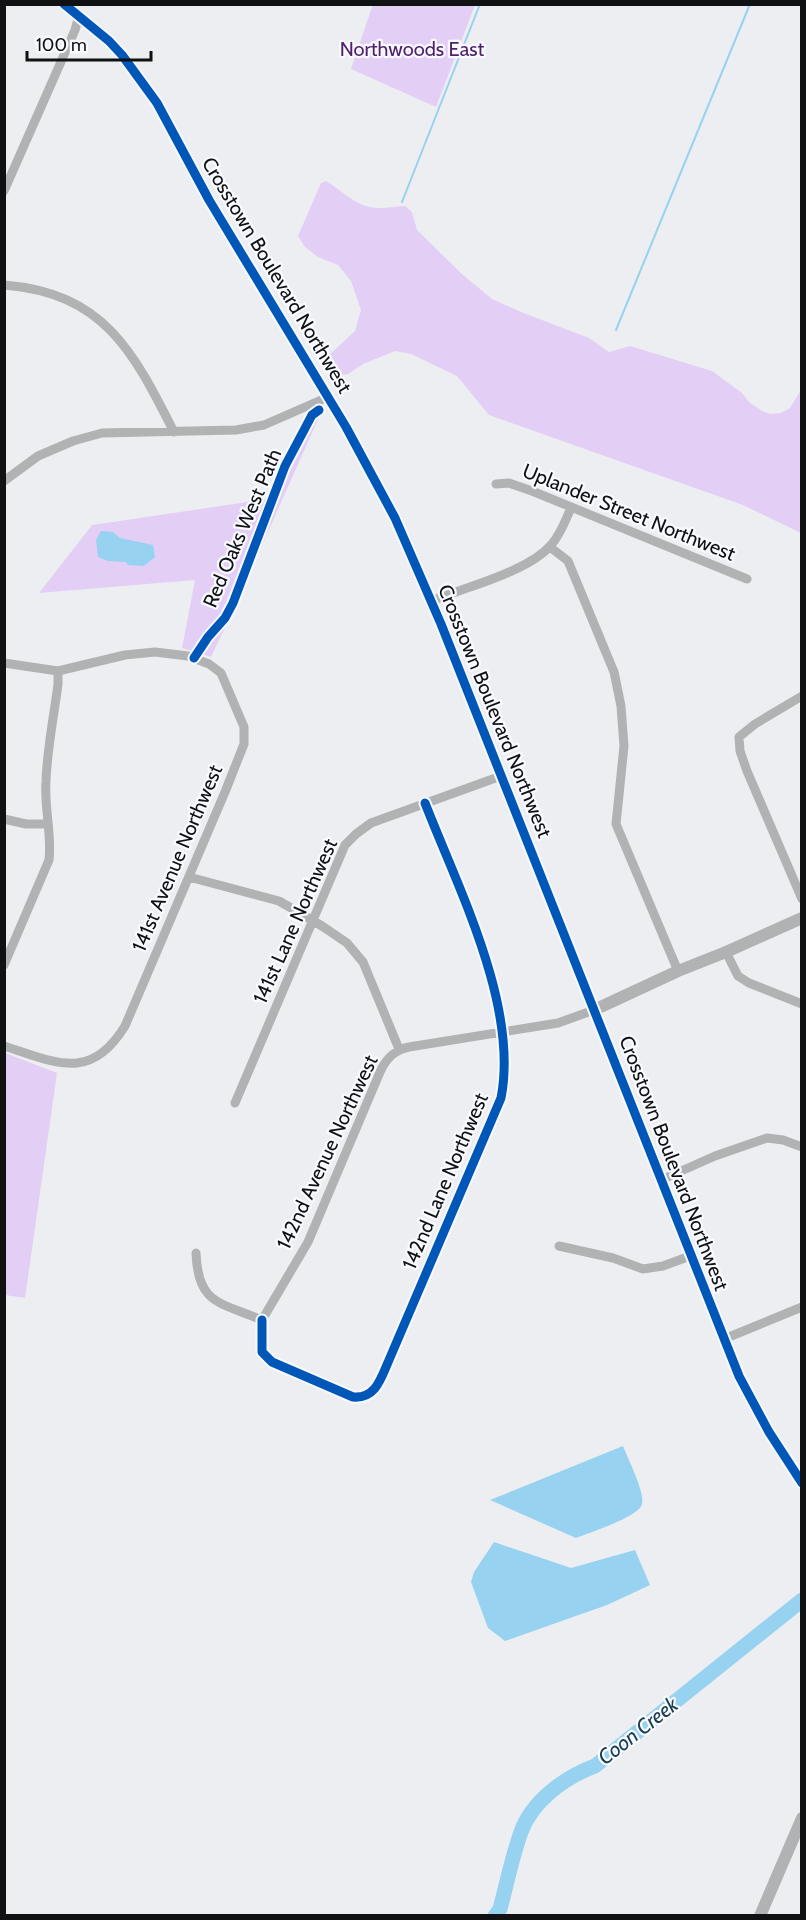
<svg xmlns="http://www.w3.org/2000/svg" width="806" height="1920" font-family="Cabin,sans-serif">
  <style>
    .green { fill: #e3cff5 }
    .water { fill: #97d2f0 }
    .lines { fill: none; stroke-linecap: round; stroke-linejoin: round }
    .stream { stroke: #97d2f0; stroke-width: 2 }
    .river { stroke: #97d2f0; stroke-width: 15 }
    .minor { stroke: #b0b2b3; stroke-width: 9 }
    .tertiary { stroke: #b0b2b3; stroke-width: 12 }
    .cycleway-casing { stroke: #f8faff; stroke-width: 13 }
    .cycleway { stroke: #0057b8; stroke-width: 9 }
    .labels { text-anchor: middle; stroke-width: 4.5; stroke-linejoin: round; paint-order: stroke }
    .park-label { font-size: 20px; fill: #51216e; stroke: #f8faff }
    .street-label { font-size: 20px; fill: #101113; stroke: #f8faff }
    .water-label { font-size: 21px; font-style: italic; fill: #173d4e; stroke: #f8faff }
  </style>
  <rect width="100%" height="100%" fill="#eceef1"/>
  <!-- green -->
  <path class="green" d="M373,4L475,5L436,107L351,69Z
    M326,181C344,192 358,209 381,208C390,208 397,206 405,206L412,212L417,230L463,275L492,299L521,312L589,338L609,352L630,346L712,371L742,393L749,402L762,411L770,414L781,413L790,408L801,390V533L743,505L489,415L457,376L411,354L395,351L363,364L348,374L337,376L332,368L329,355L355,331L361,310L351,281L338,265L318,257L305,247L298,236L321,183Z
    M319,417L231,615L211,657L182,648L195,580L39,593L92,525L268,499L303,419Z
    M5,1053L57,1073L25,1298L5,1295Z"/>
  <!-- water -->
  <path class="water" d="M101,531L113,532L120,538L153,545L155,557L144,566L128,565L126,562L108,561L98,557L96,540Z
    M623,1446C628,1459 645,1492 642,1504C639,1517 588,1533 576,1538L490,1500Z
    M494,1542L571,1568L635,1550L650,1585L607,1605L505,1641L488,1628L471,1582L474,1572Z"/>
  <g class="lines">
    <!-- stream -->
    <path class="stream" d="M402,202L480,4
      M616,330L750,4"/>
    <!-- river -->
    <path class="river" d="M495,1916L500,1909C507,1883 512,1857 521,1832C532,1801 565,1777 595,1766L802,1600"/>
    <!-- minor -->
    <path class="minor" d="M4,191L75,30L79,16
      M4,285C104,293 133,351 174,432
      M4,481L38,456L73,441L102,433L236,430L264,425L328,397
      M496,484L509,483L532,491L747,579
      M550,547L568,561L614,672L621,706L624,746L616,824L678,971
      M432,601C465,587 528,572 551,545C561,534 565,521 571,508
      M4,663L58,671L125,655L155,652L188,656L209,664L221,673L244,727V744L225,792L125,1026C90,1083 55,1062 4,1046
      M802,696L755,724L739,737L740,751L747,771L802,899
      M4,819L26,824H48
      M189,877L279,901L322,926L347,943L363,962L399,1049
      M726,952L738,976L749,983L802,1004
      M4,965L49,860C52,833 44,808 46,781C47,749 54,716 58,684V671
      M235,1103L345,845L356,834L371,823L501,776
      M661,1180L715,1156L767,1138L783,1140L802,1147
      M559,1246L613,1258L643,1269L663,1266L690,1256
      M196,1253C198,1305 220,1302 262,1320
      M262,1320V1352L272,1362L353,1397C376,1399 381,1378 389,1360L501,1098C519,1006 458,888 425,803
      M262,1320L308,1242L380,1072C386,1059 394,1050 409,1047L558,1023L594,1010
      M724,1339L802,1307"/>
    <!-- tertiary -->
    <path class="tertiary" d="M64,4L109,41L122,55L157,103L209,200L346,427L395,518L441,624L739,1376L769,1432L802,1483
      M594,1010L678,971L726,952L802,918
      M760,1916L802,1818"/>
    <defs>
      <path id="cycleway" d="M64,4L109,41L122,55L157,103L209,200L346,427L395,518L441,624L739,1376L769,1432L802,1483
        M194,658L208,637L225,618L233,603L285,466L312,415L319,410
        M262,1320V1352L272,1362L353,1397C376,1399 381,1378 389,1360L501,1098C519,1006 458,888 425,803"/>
    </defs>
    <!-- cycleway casing -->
    <use href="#cycleway" class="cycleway-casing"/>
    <!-- cycleway -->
    <use href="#cycleway" class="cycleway"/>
  </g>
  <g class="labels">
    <!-- park labels -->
    <g class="park-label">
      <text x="412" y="56">Northwoods East</text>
    </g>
    <!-- street labels -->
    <g class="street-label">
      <text transform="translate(277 275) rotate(59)" y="7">Crosstown Boulevard Northwest</text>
      <text transform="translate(629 512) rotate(22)" y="7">Uplander Street Northwest</text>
      <text transform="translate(242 528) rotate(-67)" y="7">Red Oaks West Path</text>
      <text transform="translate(495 711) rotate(68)" y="7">Crosstown Boulevard Northwest</text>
      <text transform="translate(177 858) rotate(-67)" y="7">141st Avenue Northwest</text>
      <text transform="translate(295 921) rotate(-66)" y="7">141st Lane Northwest</text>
      <text transform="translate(327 1152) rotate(-65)" y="7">142nd Avenue Northwest</text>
      <text transform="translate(674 1163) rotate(69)" y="7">Crosstown Boulevard Northwest</text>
      <text transform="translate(445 1181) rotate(-67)" y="7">142nd Lane Northwest</text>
    </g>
    <!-- water labels -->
    <g class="water-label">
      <text transform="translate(638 1731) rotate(-38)" y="7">Coon Creek</text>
    </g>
  </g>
  <!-- border -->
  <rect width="806" height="1920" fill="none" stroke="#101113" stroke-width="12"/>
  <!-- scale -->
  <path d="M27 51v9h124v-9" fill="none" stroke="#101113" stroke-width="3"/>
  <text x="36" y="51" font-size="18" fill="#101113" stroke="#f8faff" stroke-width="4.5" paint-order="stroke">100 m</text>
</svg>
